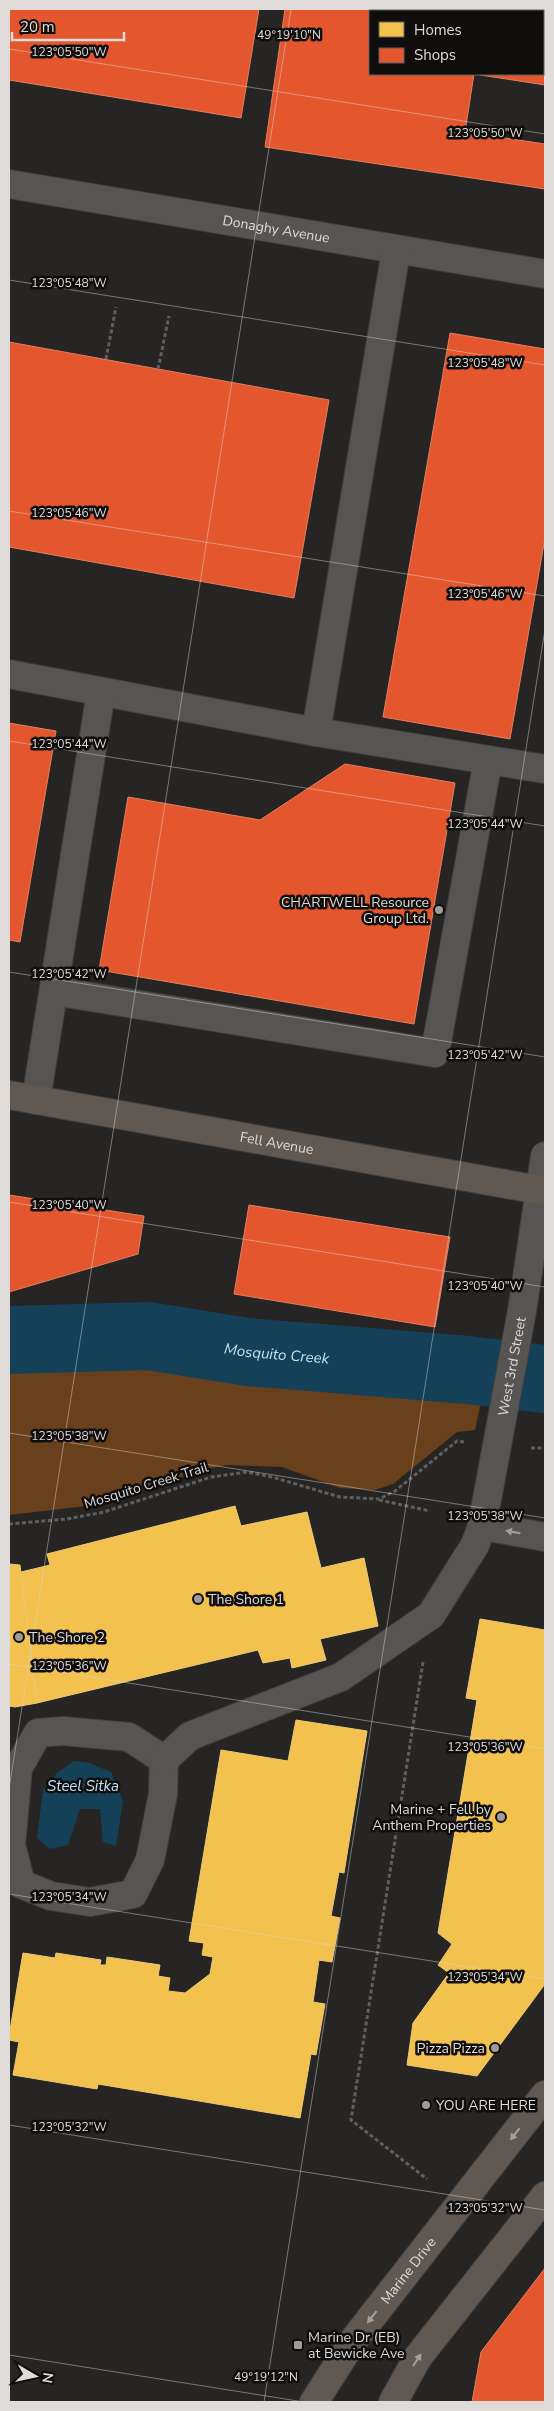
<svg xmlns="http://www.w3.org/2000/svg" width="554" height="2411" font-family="'Nunito Sans',sans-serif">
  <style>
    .forest { fill: #68401c }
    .water { fill: #144157 }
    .homes { fill: #f2c14e; stroke: #ecc978 }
    .shops { fill: #e4572e; stroke: #e27f61; fill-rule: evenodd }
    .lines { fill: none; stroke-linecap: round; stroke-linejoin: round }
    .river { stroke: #144157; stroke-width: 68 }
    .minor-casing { stroke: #413f3e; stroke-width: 30 }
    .major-casing { stroke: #413f3e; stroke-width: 30 }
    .path { stroke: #605f5e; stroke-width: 3; stroke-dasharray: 4 2.5; stroke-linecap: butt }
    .minor { stroke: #575554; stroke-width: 28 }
    .major { stroke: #605953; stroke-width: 28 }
    .oneway { fill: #a19f9d }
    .oneway2 { fill: #a5a09d }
    .ticks { fill: none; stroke: #dedbd9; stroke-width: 1; stroke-opacity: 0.45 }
    .poi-dot { fill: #9e9b99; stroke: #100e0d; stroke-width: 2 }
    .labels { text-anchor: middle; stroke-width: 5; stroke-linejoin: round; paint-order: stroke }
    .street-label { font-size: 14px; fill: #dedbd9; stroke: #100e0d }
    .poi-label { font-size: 14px; fill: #dedbd9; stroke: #100e0d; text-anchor: start }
    .water-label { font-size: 15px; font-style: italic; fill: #c0e1f6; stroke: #100e0d }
    .ticks-label { font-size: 12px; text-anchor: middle; fill: #dedbd9; stroke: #100e0d; stroke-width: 5; stroke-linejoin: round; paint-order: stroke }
  </style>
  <rect width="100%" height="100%" fill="#272523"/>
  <!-- forest -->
  <path class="forest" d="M9,1321L189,1327L493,1346L475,1430L457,1432L393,1484L375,1490L340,1488L282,1467L226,1465L199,1471L103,1504L9,1515Z"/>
  <!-- water -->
  <path class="water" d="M74,1761L89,1763L111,1772L123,1801L116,1846L103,1842L100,1809H80L68,1845L50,1849L37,1838L43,1790L57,1773Z"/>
  <!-- homes -->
  <path class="homes" d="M235,1506L241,1526L307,1512L321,1568L364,1558L378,1626L320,1639L326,1660L292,1668L290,1658L263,1663L258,1650L37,1703L21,1572L50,1565L47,1554Z
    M9,1564L20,1565L37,1703L15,1707L9,1706Z
    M480,1619L545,1630V1984L477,2076L407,2065L413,2023L449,1973L438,1965L452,1944L438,1933L477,1700L466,1698Z
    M296,1720L367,1731L344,1873L339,1872L331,1916L340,1918L332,1962L319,1960L313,2002L325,2004L316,2055L311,2054L300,2118L98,2084L97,2089L13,2075L19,2042L9,2040V2036L23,1953L55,1958L56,1953L101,1960L100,1965H106L107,1957L160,1965L158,1976L170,1978L168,1991L185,1993L210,1974L213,1957L202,1955L204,1943L189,1941L221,1750L288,1761Z"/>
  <!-- shops -->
  <path class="shops" d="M9,9H259L241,118L9,80Z
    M285,9H545V85L474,74L465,132L545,144V189L265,147ZM370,11H543V74H370Z
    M450,333L545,349V538L510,739L383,717Z
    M9,342L329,400L294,598L9,547Z
    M9,723L56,731L20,942L9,940Z
    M345,764L455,783L414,1024L99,970L128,797L260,820Z
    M9,1195L144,1216L138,1254L9,1292Z
    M249,1205L450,1237L435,1327L234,1294Z
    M545,2268V2402H472L481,2352Z"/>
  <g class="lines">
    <!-- river -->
    <path class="river" id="s1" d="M9,1340L148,1336L248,1352L468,1370L545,1379"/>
    <defs>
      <g id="minor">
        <path id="s2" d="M9,184L545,274"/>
        <path d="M9,674L316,732L545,769"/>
        <path d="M316,732L396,251"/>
        <path d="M54,991L435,1053L488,760"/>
        <path d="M36,1100L101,692"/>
        <path d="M482,1526L545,1537"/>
        <path d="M63,1731L129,1737L164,1760L163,1794L150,1860L133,1894L90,1902L51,1896L21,1884L11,1845L18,1768L38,1733Z"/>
        <path id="s3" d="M164,1760L190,1736L341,1677L431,1615L475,1545L482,1526L522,1311L545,1156"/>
      </g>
      <g id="major">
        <path id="s4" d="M9,1095L545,1191"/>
        <path id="s5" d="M314,2402L353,2341L545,2095"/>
        <path d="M393,2402L418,2357L545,2196"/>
      </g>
    </defs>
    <!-- minor casing -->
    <use href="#minor" class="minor-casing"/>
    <!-- major casing -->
    <use href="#major" class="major-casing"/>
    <!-- path -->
    <path class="path" d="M106,359L116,307
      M158,369L169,316
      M531,1448H545
      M379,1500L430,1511
      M9,1524L67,1519L104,1512L211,1477L247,1472L272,1477L340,1497L379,1499L395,1491L457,1441L464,1442
      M423,1662L351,2120L427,2179"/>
    <!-- minor -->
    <use href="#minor" class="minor"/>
    <!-- major -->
    <use href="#major" class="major"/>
  </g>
  <!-- one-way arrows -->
  <defs><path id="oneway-solid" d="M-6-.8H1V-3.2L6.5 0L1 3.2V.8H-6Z" transform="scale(1.25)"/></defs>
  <use class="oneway" href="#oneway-solid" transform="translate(513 1532) rotate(-170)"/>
  <g class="oneway2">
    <use href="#oneway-solid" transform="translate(515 2134) rotate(128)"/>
    <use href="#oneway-solid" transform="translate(372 2317) rotate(128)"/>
    <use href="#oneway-solid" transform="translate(417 2360) rotate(-57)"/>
  </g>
  <!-- ticks -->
  <path class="ticks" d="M9,49L545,134M9,280L545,365M9,511L545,596M9,741L545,826M9,972L545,1057M9,1202L545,1287M9,1433L545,1518M9,1664L545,1749M9,1789L291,9M9,1894L545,1979M9,2125L545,2210M9,2355L304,2402M264,2402L545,629"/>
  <!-- markers -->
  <g class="poi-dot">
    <circle cx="439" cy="910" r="5"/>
    <circle cx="198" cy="1599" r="5"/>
    <circle cx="19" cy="1637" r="5"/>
    <circle cx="501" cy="1817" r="5"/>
    <circle cx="495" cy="2048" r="5"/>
    <circle cx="426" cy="2105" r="5"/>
    <rect x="293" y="2340" width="10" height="10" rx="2.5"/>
  </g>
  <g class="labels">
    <!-- street labels -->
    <g class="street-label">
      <text dy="5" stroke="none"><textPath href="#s2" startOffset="271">Donaghy Avenue</textPath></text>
      <text dy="5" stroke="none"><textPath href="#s4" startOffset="272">Fell Avenue</textPath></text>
      <text dy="5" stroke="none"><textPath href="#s3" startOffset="572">West 3rd Street</textPath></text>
      <text transform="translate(146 1485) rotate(-17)" y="5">Mosquito Creek Trail</text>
      <text dy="5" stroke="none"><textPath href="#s5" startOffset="162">Marine Drive</textPath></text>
    </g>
    <!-- poi labels -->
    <g class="poi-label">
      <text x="429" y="907" text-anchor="end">CHARTWELL Resource<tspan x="429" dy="16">Group Ltd.</tspan></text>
      <text x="208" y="1604">The Shore 1</text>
      <text x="29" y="1642">The Shore 2</text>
      <text x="491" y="1814" text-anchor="end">Marine + Fell by<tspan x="491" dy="16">Anthem Properties</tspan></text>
      <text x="485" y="2053" text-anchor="end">Pizza Pizza</text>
      <text x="436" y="2110">YOU ARE HERE</text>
      <text x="308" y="2342">Marine Dr (EB)<tspan x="308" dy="16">at Bewicke Ave</tspan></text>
    </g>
    <!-- water labels -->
    <g class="water-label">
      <text dy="5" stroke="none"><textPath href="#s1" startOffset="269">Mosquito Creek</textPath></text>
      <text x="83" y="1791">Steel Sitka</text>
    </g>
  </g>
  <g class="ticks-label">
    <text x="289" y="39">49°19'10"N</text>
    <text x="69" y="56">123°05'50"W</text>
    <text x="485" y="137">123°05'50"W</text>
    <text x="69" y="287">123°05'48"W</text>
    <text x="485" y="367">123°05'48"W</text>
    <text x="69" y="517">123°05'46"W</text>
    <text x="485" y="598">123°05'46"W</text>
    <text x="69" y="748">123°05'44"W</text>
    <text x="485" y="828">123°05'44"W</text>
    <text x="69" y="978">123°05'42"W</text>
    <text x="485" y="1059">123°05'42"W</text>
    <text x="69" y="1209">123°05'40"W</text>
    <text x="485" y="1290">123°05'40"W</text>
    <text x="69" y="1440">123°05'38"W</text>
    <text x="485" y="1520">123°05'38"W</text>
    <text x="69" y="1670">123°05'36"W</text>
    <text x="485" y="1751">123°05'36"W</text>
    <text x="69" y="1901">123°05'34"W</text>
    <text x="485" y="1981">123°05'34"W</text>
    <text x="69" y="2131">123°05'32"W</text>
    <text x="485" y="2212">123°05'32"W</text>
    <text x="266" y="2381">49°19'12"N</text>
  </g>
  <!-- border -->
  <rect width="554" height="2411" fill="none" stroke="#dedbd9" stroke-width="20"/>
  <!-- legend -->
  <rect x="369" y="10" width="175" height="65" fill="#100e0d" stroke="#62605f"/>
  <rect x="379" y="22" width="25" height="15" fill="#f2c14e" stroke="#62605f"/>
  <text x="414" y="35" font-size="15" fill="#dedbd9">Homes</text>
  <rect x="379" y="48" width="25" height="15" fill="#e4572e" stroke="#62605f"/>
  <text x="414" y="60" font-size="15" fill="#dedbd9">Shops</text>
  <!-- north arrow -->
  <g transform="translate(35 2376) rotate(99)" stroke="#100e0d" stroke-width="4" paint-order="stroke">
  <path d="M0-4L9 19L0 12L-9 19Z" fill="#dedbd9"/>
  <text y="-8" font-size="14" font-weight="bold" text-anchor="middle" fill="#dedbd9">N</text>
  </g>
  <!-- scale -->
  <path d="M12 32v8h112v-8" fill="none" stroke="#dedbd9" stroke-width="2.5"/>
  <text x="20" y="32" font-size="15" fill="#dedbd9" stroke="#100e0d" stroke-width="4" paint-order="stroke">20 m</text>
</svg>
